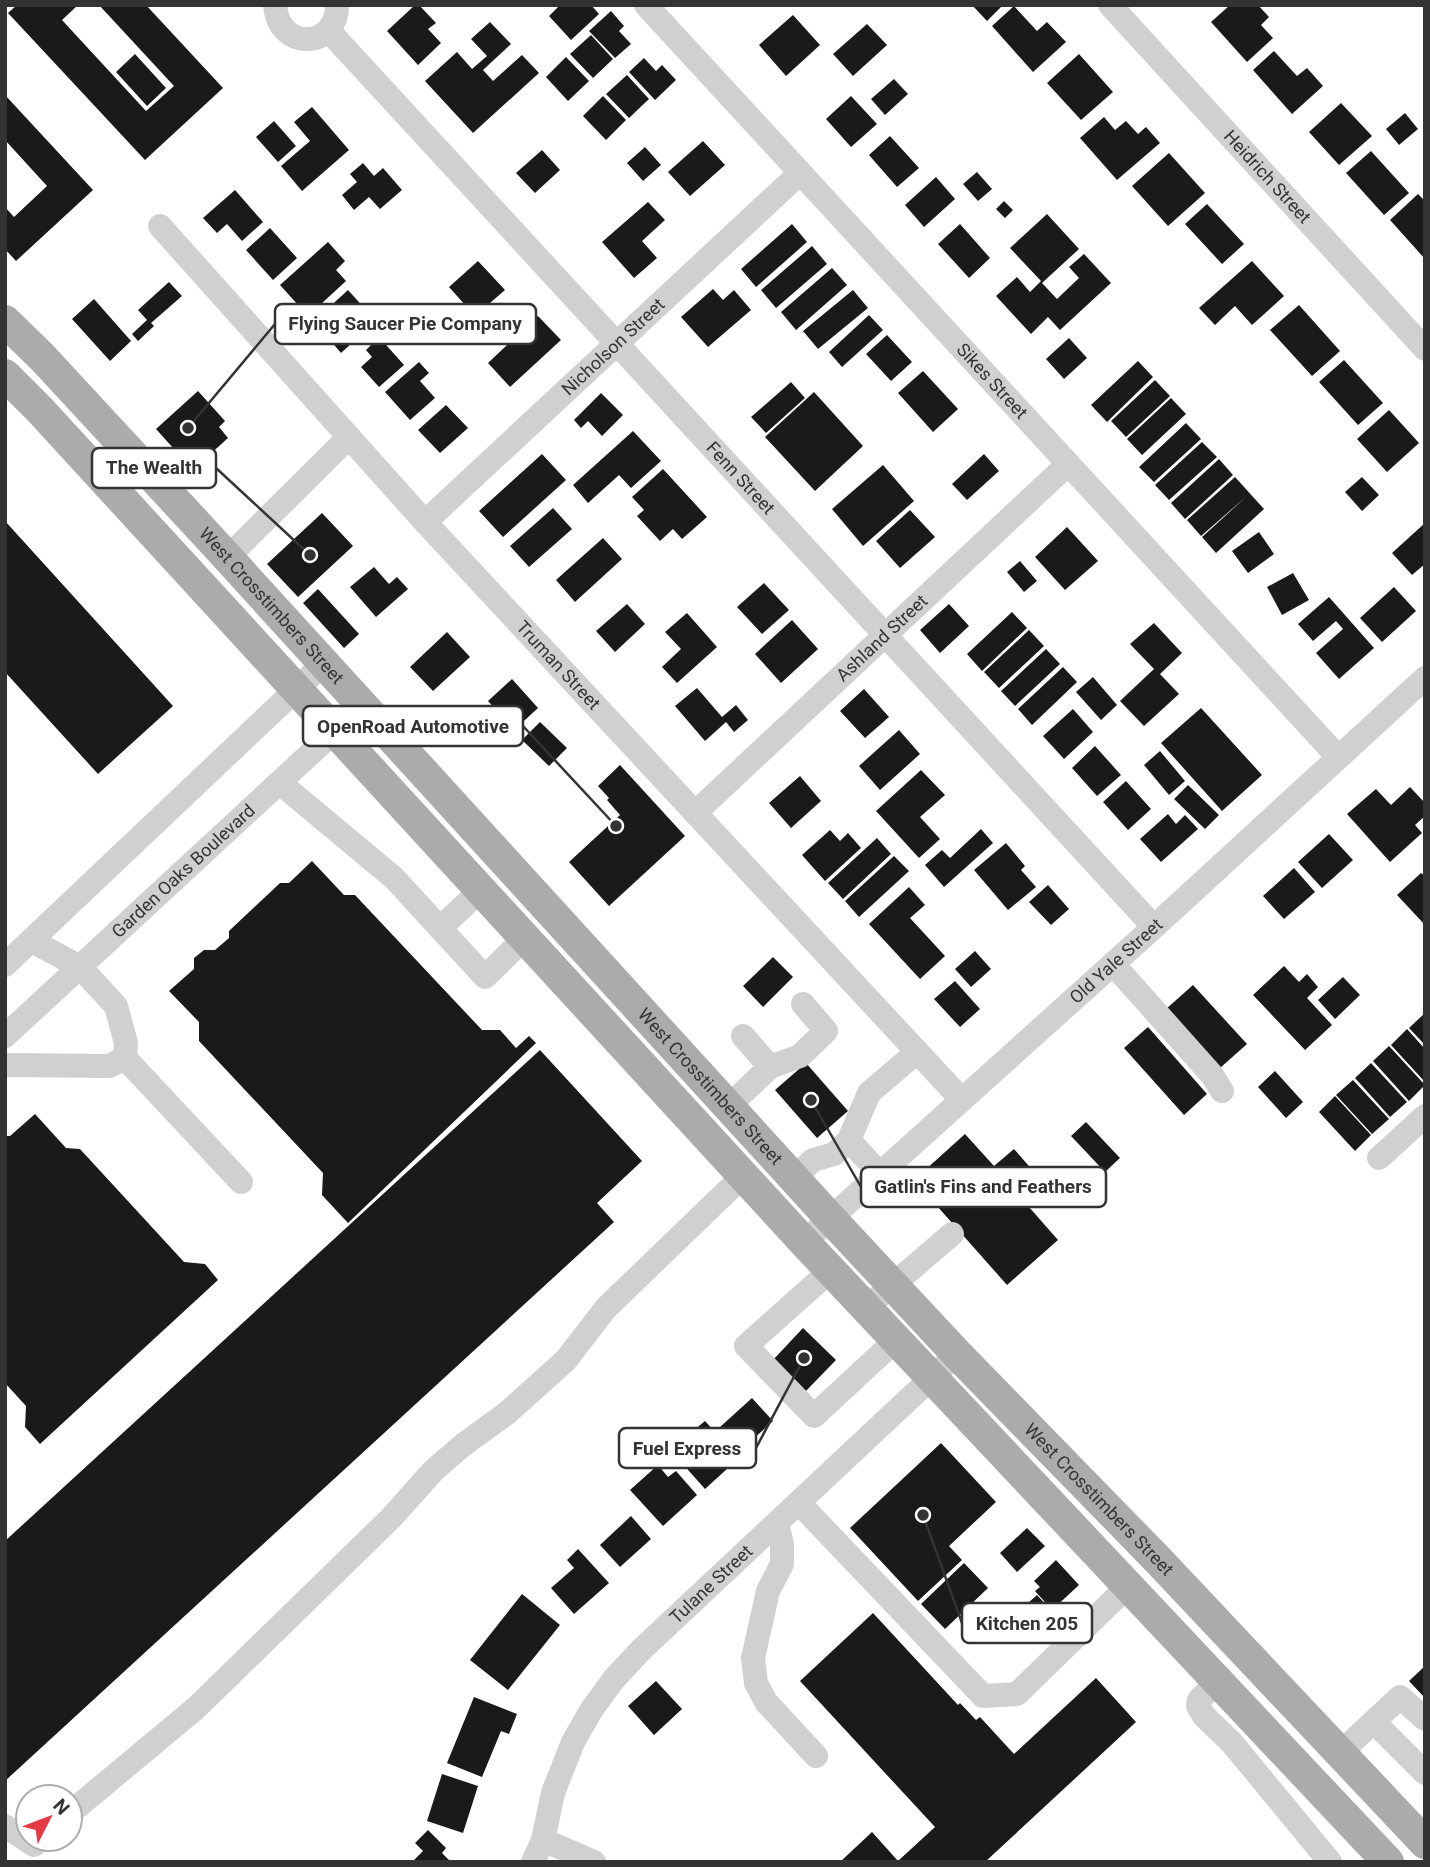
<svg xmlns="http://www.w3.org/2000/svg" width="1430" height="1867" font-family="Roboto,sans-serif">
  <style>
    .building { fill: #1a1a1a }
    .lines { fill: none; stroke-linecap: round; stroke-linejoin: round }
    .minor { stroke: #d0d0d0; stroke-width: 24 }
    .major { stroke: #ababab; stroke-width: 32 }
    .labels { text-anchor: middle; stroke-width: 7; stroke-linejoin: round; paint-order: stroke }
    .street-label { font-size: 18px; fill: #333; stroke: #fff }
    .leader { fill: none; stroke: #333; stroke-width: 2.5 }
    .callout-dot { fill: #333; stroke: #fff; stroke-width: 2.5 }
    .callout { fill: #fff; stroke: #333; stroke-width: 2.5 }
    .callout-label { font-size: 19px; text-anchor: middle; font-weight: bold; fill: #333 }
  </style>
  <rect width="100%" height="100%" fill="#fff"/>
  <!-- building -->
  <path class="building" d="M17,5H78L62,20L146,111L174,86L99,5H146L223,88L145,160L8,13Z
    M415,5H419L436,23L428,29L441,43L418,65L387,31Z
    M560,5H591L599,14L571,40L549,16Z
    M972,5H1003L987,21Z
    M1230,5H1258L1269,17L1261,25L1273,38L1247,62L1211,22Z
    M1014,6L1037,31L1047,22L1066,42L1033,72L992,26Z
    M611,11L624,26L619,31L631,44L615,58L589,31Z
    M793,15L820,45L786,76L759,45Z
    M490,22L511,44L483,70L493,81L522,55L539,73L473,133L425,81L457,52L472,69L487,56L471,39Z
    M867,24L887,45L853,76L833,54Z
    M591,35L613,59L593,78L570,54Z
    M1274,51L1297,76L1307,68L1323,86L1292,114L1253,70Z
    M135,54L166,88L147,106L116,72Z
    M1079,54L1113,92L1081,120L1047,83Z
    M566,57L589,81L568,101L546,77Z
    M644,58L656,71L662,65L676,80L655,100L629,72Z
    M627,75L649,99L629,118L606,94Z
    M894,79L908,94L885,115L871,99Z
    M5,95L93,190L16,261L5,249V207L14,217L47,186L5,140Z
    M603,96L626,120L606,140L583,116Z
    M851,96L877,124L851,147L826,119Z
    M1341,103L1372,136L1339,165L1309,132Z
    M312,107L349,150L302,191L281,166L310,141L294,122Z
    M1405,113L1418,129L1399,145L1386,129Z
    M1104,117L1115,130L1126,121L1138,134L1146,127L1160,143L1117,180L1080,138Z
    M274,121L296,146L278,162L256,137Z
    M890,136L919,168L897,187L869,155Z
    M703,141L725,165L690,196L668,172Z
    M645,147L661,165L643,181L627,163Z
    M542,150L560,170L535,193L516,173Z
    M1371,151L1409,193L1384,215L1346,173Z
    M1169,153L1205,193L1168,226L1132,186Z
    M363,163L374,176L383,168L402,190L380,209L369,197L354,210L342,195L357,182L350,174Z
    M977,172L992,189L978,201L963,184Z
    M936,177L955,199L924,227L905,205Z
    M235,190L263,222L242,241L227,224L217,233L203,218Z
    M1418,194L1425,201V259L1390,220Z
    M1004,201L1013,210L1005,218L996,209Z
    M648,202L665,220L642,241L657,258L634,278L602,242Z
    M1207,204L1244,244L1222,264L1185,224Z
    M1047,214L1079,249L1042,283L1057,299L1079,278L1069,267L1084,254L1111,283L1060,330L1048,317L1031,334L996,296L1017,277L1030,292L1041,281L1010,248Z
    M792,224L807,242L756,287L741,269Z
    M960,224L990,258L969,278L938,244Z
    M270,228L297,258L273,280L246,250Z
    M328,242L345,261L336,270L346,281L308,316L280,285Z
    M812,246L827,264L776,308L761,290Z
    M478,261L505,290L475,316L449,287Z
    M1252,261L1284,296L1252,325L1235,306L1215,325L1199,308Z
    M832,268L847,285L796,330L781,312Z
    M169,282L182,296L151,323L154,326L138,341L132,334L147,320L138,310Z
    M713,289L723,300L734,290L751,310L708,347L681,317Z
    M348,290L376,321L341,353L324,333L336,323L325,311Z
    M853,290L868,308L818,349L803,331Z
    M94,299L131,341L110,361L72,319Z
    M1299,305L1340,351L1312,376L1270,330Z
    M869,315L883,330L842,367L829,352Z
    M538,316L561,340L510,387L488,363Z
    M887,335L912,362L891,381L866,354Z
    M379,337L404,365L379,387L361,367L372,357L366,350Z
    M1069,338L1087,358L1064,379L1046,359Z
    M1344,360L1383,403L1358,425L1319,382Z
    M1138,361L1153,377L1107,422L1091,405Z
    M419,362L429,373L420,381L435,398L410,420L385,392Z
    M923,371L958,409L933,432L898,393Z
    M1155,380L1170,396L1126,437L1111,421Z
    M791,382L805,398L766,433L751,417Z
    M198,391L225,421L219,427L228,438L196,467L186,456L183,459L156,429Z
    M814,392L863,446L815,491L765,437Z
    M601,393L623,415L602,436L588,421L581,428L574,420Z
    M1171,398L1186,414L1142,455L1127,439Z
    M446,405L468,428L440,453L418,430Z
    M1389,410L1419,443L1387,472L1357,439Z
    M1186,423L1201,439L1154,482L1139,467Z
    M633,431L661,461L631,488L619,475L588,503L573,485Z
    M1202,442L1217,457L1169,500L1155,485Z
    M542,454L566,480L503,537L479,511Z
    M984,454L999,471L967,500L952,484Z
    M1219,459L1233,475L1185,519L1171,503Z
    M883,465L914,501L863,546L832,509Z
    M663,469L707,517L682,539L673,529L660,541L637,516L644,510L632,497Z
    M1235,477L1264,509L1216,553L1202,537L1247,496L1201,536L1187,520Z
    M1362,477L1379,495L1362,511L1345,492Z
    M553,508L572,529L529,567L510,546Z
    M910,510L935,537L900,568L876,541Z
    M322,513L353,546L298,597L267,564Z
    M5,521L173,706L98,774L5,672Z
    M1425,523V564L1412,575L1392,553Z
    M1067,527L1098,561L1065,590L1035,557Z
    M1259,532L1274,554L1248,573L1232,551Z
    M603,538L622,559L575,602L556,580Z
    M1020,561L1037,581L1024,592L1007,572Z
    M374,567L389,584L397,577L408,589L376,617L350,587Z
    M1293,573L1309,600L1282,615L1267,587Z
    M764,583L789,610L762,634L737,607Z
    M1394,587L1416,611L1382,642L1360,618Z
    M318,589L359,634L344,648L303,603Z
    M1329,597L1374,648L1339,679L1316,653L1343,629L1336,621L1313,641L1298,624Z
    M627,604L645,624L615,652L596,631Z
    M949,604L969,626L940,653L920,630Z
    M1012,612L1027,628L982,671L967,654Z
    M687,613L717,647L677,683L662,667L681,649L665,632Z
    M792,620L818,649L781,683L755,654Z
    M1154,623L1182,653L1160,674L1179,694L1144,726L1120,701L1154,669L1130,644Z
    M1029,630L1044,646L999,688L984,672Z
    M447,632L470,657L433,691L410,667Z
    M1046,649L1060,664L1015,706L1001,691Z
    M1063,667L1077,682L1032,725L1018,709Z
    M1093,677L1117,705L1101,720L1076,692Z
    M512,679L538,708L514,730L488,701Z
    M697,688L722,717L736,705L748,720L734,732L726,722L705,741L675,706Z
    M864,689L889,717L865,738L840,711Z
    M1201,708L1262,775L1222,811L1161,743Z
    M1073,709L1093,732L1064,759L1043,736Z
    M540,722L567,748L549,766L522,740Z
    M899,730L920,754L880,790L859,766Z
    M1095,746L1121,775L1097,796L1072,768Z
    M1160,751L1185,781L1169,795L1144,765Z
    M620,765L685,836L609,906L569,862L620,815L607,800L609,798L598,786Z
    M921,770L945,795L920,817L940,839L919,858L876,811Z
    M800,776L821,801L791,828L769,803Z
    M1126,781L1151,809L1128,830L1103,802Z
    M1188,785L1219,815L1205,829L1174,799Z
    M1410,787L1425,803V816L1415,825L1422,833L1390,862L1347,814L1376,789L1391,805Z
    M1168,814L1176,824L1185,815L1198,829L1161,862L1140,839Z
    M981,829L993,843L944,887L925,865L942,850L950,858Z
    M830,830L840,841L848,833L861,848L825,881L802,855Z
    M1329,834L1353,860L1322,888L1298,862Z
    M877,838L891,854L843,899L828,883Z
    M1006,843L1025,866L1021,870L1036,887L1008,910L974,870Z
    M894,856L909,871L859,917L845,901Z
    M312,861L344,895H355L482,1030H500L516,1048L529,1036L536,1043L348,1223L322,1195L323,1173L199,1041V1022L169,991L194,969V958L204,950H215L229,938V931L280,883H289Z
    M1294,868L1315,892L1284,919L1263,896Z
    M1421,873L1425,876V925L1397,895Z
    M1048,885L1069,909L1051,925L1029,902Z
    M909,887L925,905L910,918L945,956L920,979L869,924Z
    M975,951L991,969L971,987L955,969Z
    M773,957L793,977L763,1007L743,986Z
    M1284,966L1299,982L1307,974L1318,987L1307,998L1332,1025L1305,1050L1253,995Z
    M1343,977L1360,995L1335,1019L1318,1000Z
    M955,981L980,1009L960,1027L934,999Z
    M1193,985L1247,1044L1220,1068L1166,1009Z
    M1425,1013V1045L1409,1028Z
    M1148,1027L1207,1094L1184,1115L1124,1048Z
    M1407,1029L1425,1049V1082L1391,1045Z
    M1389,1046L1425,1085L1409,1101L1373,1061Z
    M540,1050L642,1161L597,1203L614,1222L5,1781V1541Z
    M806,1063L848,1111L817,1138L775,1090Z
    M1371,1063L1407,1102L1390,1117L1355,1078Z
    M1275,1071L1303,1102L1286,1118L1258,1087Z
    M1353,1080L1389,1119L1372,1134L1336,1095Z
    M1335,1096L1371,1135L1355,1151L1319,1112Z
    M35,1114L66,1148L80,1149L184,1262L205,1264L218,1280L40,1444L25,1427L26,1406L5,1383V1136H10Z
    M1086,1122L1120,1158L1105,1172L1071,1136Z
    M965,1134L994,1166L1014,1149L1035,1173L1015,1191L1058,1240L1007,1285L914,1180Z
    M803,1328L836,1360L805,1392L772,1361Z
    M752,1398L773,1421L741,1450L720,1427Z
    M705,1421L739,1458L705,1489L681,1462L703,1442L693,1431Z
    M941,1443L996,1502L949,1546L962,1560L918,1601L850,1528Z
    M658,1465L668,1477L676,1471L697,1495L663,1526L630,1490Z
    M631,1516L651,1539L620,1567L600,1545Z
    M1027,1528L1045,1546L1017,1572L1000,1553Z
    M578,1549L609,1583L574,1614L551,1588L574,1568L567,1560Z
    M1056,1560L1079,1585L1052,1610L1035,1591L1040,1587L1034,1581Z
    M964,1563L988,1588L945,1629L921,1604Z
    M522,1594L560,1625L508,1690L470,1660Z
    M1037,1595L1049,1608L1021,1635L1008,1621Z
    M873,1613L958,1705L960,1703L976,1720L980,1717L1014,1754L1096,1678L1136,1722L985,1862H840L872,1832L898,1861L935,1827L800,1681Z
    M1425,1666V1698L1409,1681Z
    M656,1681L682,1709L654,1735L628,1706Z
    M474,1697L517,1714L509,1734L501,1731L482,1777L447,1763Z
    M442,1774L478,1786L463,1833L427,1821Z
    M428,1830L446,1848L442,1853L451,1862H412L423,1851L415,1843Z"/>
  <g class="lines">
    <!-- minor -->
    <g class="minor">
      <path d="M275,5C279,53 338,48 337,5"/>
      <path id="s1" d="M646,5L1338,757"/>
      <path id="s2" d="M1110,5L1425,349"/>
      <path id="s3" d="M328,30L1154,927"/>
      <path id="s4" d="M160,226L425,522L962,1100"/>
      <path id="s5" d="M425,522L800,173"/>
      <path d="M227,558L349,437"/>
      <path d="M280,783L394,878L485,977L525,938"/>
      <path id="s6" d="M695,813L1068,464"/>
      <path d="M440,928L481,890"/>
      <path d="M1113,964L1212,1075L1222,1091"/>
      <path d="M5,965L323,664"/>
      <path id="s7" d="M5,1036L362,706"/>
      <path d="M125,1058L241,1182"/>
      <path d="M5,1065L109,1066L125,1058L126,1043L116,1006L80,967L32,941"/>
      <path d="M770,1067L800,1056L826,1031L803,1004"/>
      <path d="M728,1107L770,1067L743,1036"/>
      <path d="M1379,1158L1425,1116"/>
      <path d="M880,1174L849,1140L869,1093L917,1052"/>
      <path d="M794,1178L813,1160L834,1154L849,1140"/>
      <path id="s8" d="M804,1242L1154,927L1425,678"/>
      <path d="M831,1270L746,1346L814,1416L896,1340"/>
      <path d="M866,1308L952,1234"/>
      <path d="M799,1503L983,1696L1017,1694L1129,1585"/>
      <path d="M777,1524L782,1544V1564L768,1591L753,1658L756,1683L766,1702L816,1756"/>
      <path d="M1218,1681L1199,1700L1198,1706L1204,1716L1232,1743L1330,1862"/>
      <path d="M1374,1722L1425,1773"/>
      <path d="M1340,1753L1400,1697L1425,1719"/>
      <path d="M70,1813L196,1708L391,1518L434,1470L463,1445L507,1413L566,1360L606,1308L743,1176"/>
      <path d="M5,1826L34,1845L41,1839"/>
      <path d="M543,1840L594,1862"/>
      <path id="s9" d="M533,1862L543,1840L553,1793L573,1742L592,1709L614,1679L641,1650L957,1354"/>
    </g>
    <!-- major -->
    <g class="major">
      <path id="s10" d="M5,321L43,358L216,545L831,1219L957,1354L1158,1560L1425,1843"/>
      <path d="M5,375L40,410L804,1242L1388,1862"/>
    </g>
  </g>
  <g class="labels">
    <!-- street labels -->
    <g class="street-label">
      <text dy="6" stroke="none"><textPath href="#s2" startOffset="233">Heidrich Street</textPath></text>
      <text dy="6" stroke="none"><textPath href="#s5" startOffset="257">Nicholson Street</textPath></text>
      <text dy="6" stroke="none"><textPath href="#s1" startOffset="511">Sikes Street</textPath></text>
      <text dy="6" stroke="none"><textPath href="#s3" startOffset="609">Fenn Street</textPath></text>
      <text dy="6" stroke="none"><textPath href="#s10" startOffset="390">West Crosstimbers Street</textPath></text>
      <text dy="6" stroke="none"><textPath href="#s6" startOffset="256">Ashland Street</textPath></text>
      <text dy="6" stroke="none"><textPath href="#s4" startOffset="593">Truman Street</textPath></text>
      <text dy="6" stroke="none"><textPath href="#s7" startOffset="243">Garden Oaks Boulevard</textPath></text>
      <text dy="6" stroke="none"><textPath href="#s8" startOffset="420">Old Yale Street</textPath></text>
      <text dy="6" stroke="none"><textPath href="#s10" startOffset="1041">West Crosstimbers Street</textPath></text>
      <text dy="6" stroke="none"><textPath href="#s10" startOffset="1608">West Crosstimbers Street</textPath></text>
      <text dy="6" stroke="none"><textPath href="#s9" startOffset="338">Tulane Street</textPath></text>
    </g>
  </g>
  <!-- callouts -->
  <path class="leader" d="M188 428L275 324M310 555L216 468M616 826L523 726M811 1100L861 1187M804 1358L756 1448M923 1515L962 1623"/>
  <g class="callout-dot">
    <circle cx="188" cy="428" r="7"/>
    <circle cx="310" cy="555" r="7"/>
    <circle cx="616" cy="826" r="7"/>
    <circle cx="811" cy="1100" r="7"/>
    <circle cx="804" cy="1358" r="7"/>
    <circle cx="923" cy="1515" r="7"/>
  </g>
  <g class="callout">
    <rect x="275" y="304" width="261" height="40" rx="7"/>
    <rect x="92" y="448" width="124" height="40" rx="7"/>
    <rect x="303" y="706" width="220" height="40" rx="7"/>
    <rect x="861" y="1167" width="245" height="40" rx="7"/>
    <rect x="619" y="1428" width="137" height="40" rx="7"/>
    <rect x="962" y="1603" width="130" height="40" rx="7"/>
  </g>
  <g class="callout-label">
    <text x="405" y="330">Flying Saucer Pie Company</text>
    <text x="154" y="474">The Wealth</text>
    <text x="413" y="733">OpenRoad Automotive</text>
    <text x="983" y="1193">Gatlin's Fins and Feathers</text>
    <text x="687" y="1455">Fuel Express</text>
    <text x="1027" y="1630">Kitchen 205</text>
  </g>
  <!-- border -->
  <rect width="1430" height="1867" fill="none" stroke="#333333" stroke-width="14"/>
  <!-- north arrow -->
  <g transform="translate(49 1818) rotate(48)"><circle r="33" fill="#ffffff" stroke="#adadad" stroke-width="2"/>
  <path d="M0-5L12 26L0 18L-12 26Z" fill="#e63946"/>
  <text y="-10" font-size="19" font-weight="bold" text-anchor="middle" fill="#333333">N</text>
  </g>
</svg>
